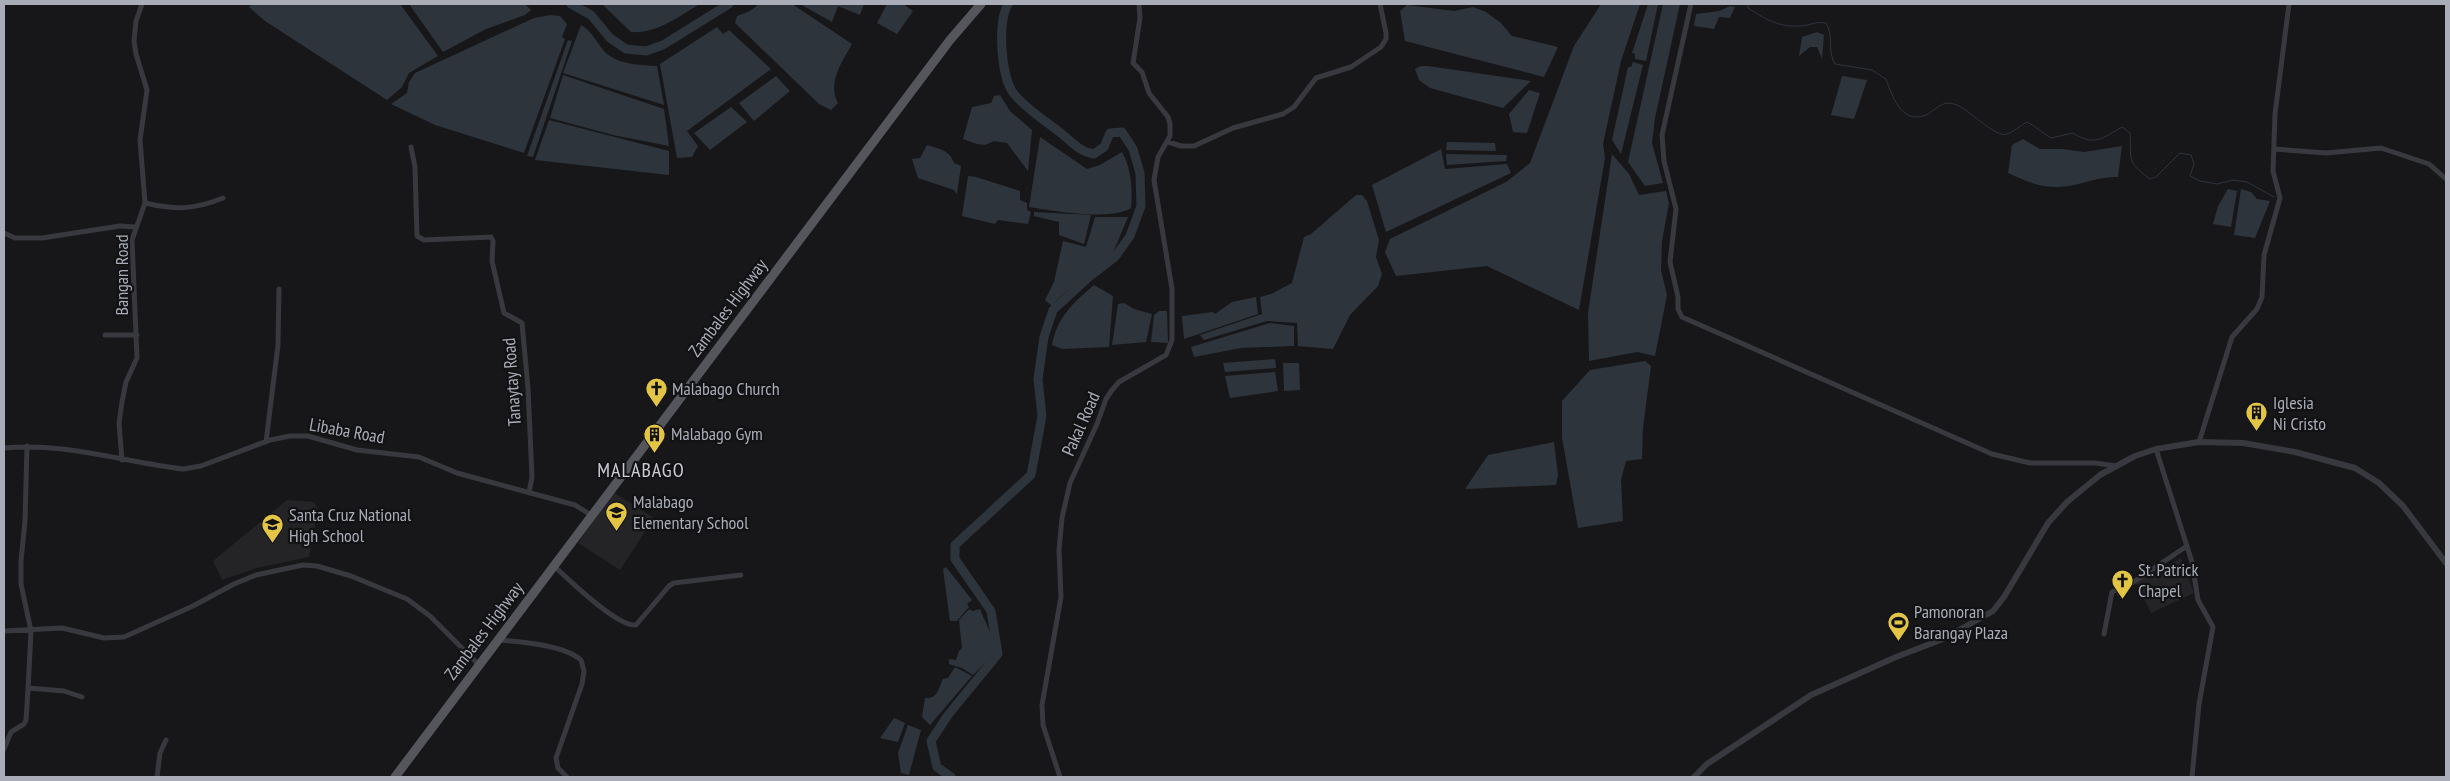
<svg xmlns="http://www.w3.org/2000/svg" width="2450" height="781" font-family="'PT Sans Narrow',sans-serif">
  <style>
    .built { fill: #242326 }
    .water { fill: #2e343c }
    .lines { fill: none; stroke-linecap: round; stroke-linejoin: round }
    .stream { stroke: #2e343c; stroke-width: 1 }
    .river { stroke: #2e343c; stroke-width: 9 }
    .minor { stroke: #38393e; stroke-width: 5 }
    .tertiary { stroke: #38393e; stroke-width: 6 }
    .primary { stroke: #55555c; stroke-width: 9 }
    .labels { text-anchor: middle; stroke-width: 4.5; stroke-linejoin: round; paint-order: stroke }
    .street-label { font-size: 18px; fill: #aaadb8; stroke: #121214 }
    .poi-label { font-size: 18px; fill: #aaadb8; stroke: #121214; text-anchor: start }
    .quarter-label { font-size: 20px; letter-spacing: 1px; fill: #cbccd4; stroke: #121214 }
  </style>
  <rect width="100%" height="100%" fill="#171719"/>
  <!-- built -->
  <path class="built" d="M613,492L654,518L620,570L578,543Z
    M287,500L313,502L318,508L309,557L257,568L222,580L213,561Z
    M2181,558L2194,593L2151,613L2136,582Z"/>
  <!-- water -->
  <path class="water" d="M252,4H400L438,56L409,73L402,87L387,100L265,21L249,7Z
    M409,4H525L531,10L525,15L486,29L443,52Z
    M602,4H700C679,16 657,34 631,32Z
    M759,4H792L852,44C842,62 827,83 838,103L831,110L819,104L735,23L737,16L750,11Z
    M800,4H864L860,15L838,6L832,22Z
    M887,4H903L913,11L897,34L877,23Z
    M1601,4H1640L1621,61L1603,144L1605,158L1579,310L1487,266L1396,276L1385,252L1390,239L1506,182L1530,163L1574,46Z
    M1648,4H1658L1646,61L1635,59V54L1632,53Z
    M1663,4H1680L1655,118L1652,143L1663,183L1645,186L1628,162Z
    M1407,5L1454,11L1473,7L1486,12L1501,23L1512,36L1558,47L1544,77L1405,41L1400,11Z
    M1730,6L1735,7L1730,18L1719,17L1714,29L1694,26L1696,14L1719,11Z
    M550,15L560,16L567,24L562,37L565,39L524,153L435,125L391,104L407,93L409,82L415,73L534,18Z
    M581,25C596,34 598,48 610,56C623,65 642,65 657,66L664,105L563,73Z
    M717,27L723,34L729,30L771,69L687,131L698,146L692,157L677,158L660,64Z
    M1817,32L1824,35L1822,59L1817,47H1810L1799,56L1802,37Z
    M568,40L572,41L533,157L527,156Z
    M1633,62L1643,65L1621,154L1612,140L1628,67H1631Z
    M1421,66H1428L1531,81L1503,108L1430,88L1419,80L1415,69Z
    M563,75L664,109L669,146L613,135L550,118Z
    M776,76L790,91L754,121L739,103Z
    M1842,76L1867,80L1854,119L1831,115Z
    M1529,90L1540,93L1527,133L1513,132L1509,114Z
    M1000,95L1010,111L1032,130L1028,171L1007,143L994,141L985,145L977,144L963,139L972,107L991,103L994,96Z
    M731,107L747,122L710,150L694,133Z
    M549,120L669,151V175L535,160Z
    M1040,137L1087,169L1100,165L1122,152C1131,167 1133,191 1131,208C1110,221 1054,211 1029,207Z
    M2023,139L2040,149H2062L2084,152L2122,146L2118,177C2096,176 2080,186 2060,187C2041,188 2025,181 2008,173L2012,145Z
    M1447,142L1495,143L1496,151L1446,150Z
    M927,145C940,149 949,150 954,163L961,166L957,194L954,190L918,178L912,159L920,158Z
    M1441,149L1445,169L1507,164L1511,173L1386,232L1372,185Z
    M1446,154L1507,155L1506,161L1447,165Z
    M1612,154L1629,174L1639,195L1666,191L1669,203L1662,241L1661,270L1667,295L1655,356L1637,352L1589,361L1588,313Z
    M968,176L976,177L1020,191V200L1027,203V210L1031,212L1028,224L998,220L995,224L962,216Z
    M2228,189L2237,191L2231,227L2213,224L2218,206Z
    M2241,189L2251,192L2257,199L2270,201L2255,238L2234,235Z
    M1356,195H1362L1367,201L1379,240L1376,257L1382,274L1378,286L1350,315L1333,349L1298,346L1297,323L1267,321L1204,340L1200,335L1262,314L1260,297L1271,294L1292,283L1304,237L1311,234Z
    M1034,212L1091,215L1084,244L1059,235V222L1034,216Z
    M1095,217H1128L1113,253L1059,298L1052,306L1045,300L1054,282L1063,241L1086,247Z
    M1094,285L1113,296L1109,347L1062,349L1052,345C1057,317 1074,302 1094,285Z
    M1256,297L1258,314L1184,339L1182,316L1213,312L1215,314L1232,302Z
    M1124,303L1134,309L1152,314L1146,342L1112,345L1118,304Z
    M1159,311H1167L1168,343L1151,342L1154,315Z
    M1270,323L1294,326V346L1241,348L1194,357L1191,347Z
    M1275,359L1276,368L1225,372L1223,363Z
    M1645,361L1651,366L1643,428L1642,459L1626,461L1621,480L1623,521L1578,528L1562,438V401L1590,370Z
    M1283,363H1299L1300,390L1284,391Z
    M1275,372L1278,391L1230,398L1225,376Z
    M1554,442L1558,475L1556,485L1465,489L1488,455Z
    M946,567L972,600L967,604L969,607L957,621H950L943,569Z
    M969,609L973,611L980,609C985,623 995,638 996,652L973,675L962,668L949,664V659L956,660L959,651L962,648L959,620Z
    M955,667L972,676L930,725L922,717L925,698C938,699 938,689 943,679L948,678Z
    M894,718L905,723L898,742L880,738Z
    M908,725L921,730L909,775L901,773L898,753Z"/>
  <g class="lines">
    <!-- stream -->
    <path class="stream" d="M1748,4V8C1763,18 1781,28 1799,26C1809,26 1815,21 1826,23C1834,35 1827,51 1835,64L1872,70L1886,79C1892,95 1901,125 1926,115C1936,110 1942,100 1954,104C1967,107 1996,139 2007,134C2013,132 2020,126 2027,122C2036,126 2042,133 2051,138L2073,133C2094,147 2103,138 2122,127L2130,133C2132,159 2125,161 2150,179L2156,177L2180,153L2191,155L2194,164L2190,176L2200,181L2217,184L2233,180L2247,182L2274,197"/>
    <!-- river -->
    <path class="river" d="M571,4L591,15L610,38L626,49L646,51L663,45L729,4
      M951,777L937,767L931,741L948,715L998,654L991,611L955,559V545L1031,475L1042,416L1038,379L1044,337L1053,310L1089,277L1115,257L1130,236L1141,206L1140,173L1133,149L1122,132L1110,133L1104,147L1094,154C1080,152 1073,143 1062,134C1046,121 1027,110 1014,94C1001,78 997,22 1008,4"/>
    <!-- minor -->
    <path class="minor" d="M1691,4L1662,135L1664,161L1676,209L1670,262L1678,297V309L1682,317L1992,454L2030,463H2095L2116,466
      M1168,142L1181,146H1194L1233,128L1283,114L1294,107L1316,78L1351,67L1381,47L1386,39V33L1380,4
      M411,147L415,167L417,236L424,240L491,237L493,241L492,261L504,313L522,323L528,388L532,477L529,493
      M2274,149L2326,153L2381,148L2429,164L2446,179
      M145,203C176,210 193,210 223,198
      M4,233L15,238H42L120,226L135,227
      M105,335H137
      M266,442L278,345L279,289
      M2199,442L2232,337L2257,309L2262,297L2264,255L2280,198L2273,171L2275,114L2289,4
      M4,448C64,442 124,462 183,469L201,466L270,440L290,436H308L357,450L419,457L457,473L575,505L591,515
      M2156,449L2192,562L2198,600L2213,627L2199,704L2192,777
      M122,460L119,423L122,402L126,382L137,358L132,240L145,203L140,140L147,90L136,54L134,41L136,21L142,4
      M553,565C568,579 617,627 636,625L669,586L674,583L741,575
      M4,631L62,628L104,638L124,637L193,606L234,584L256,575L303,565L317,566L351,576L407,599L430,616L479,665
      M2104,634L2112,592L2132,583L2187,546
      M499,640C522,642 564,645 581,660L584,671L582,684L556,758L558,768L567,777
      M28,688L64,691L82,697
      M4,749L11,732L24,724L26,720L28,690L31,631L21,584V561L25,521L27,446
      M157,777L160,753L166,740
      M1060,777L1043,725L1042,705L1061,597L1059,550L1062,518L1070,483L1097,424L1106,399L1112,390L1119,382L1166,355L1172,340V289L1154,180L1158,157L1170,136V124L1168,117L1149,93L1142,72L1133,63L1140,18L1139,4"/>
    <!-- tertiary -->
    <path class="tertiary" d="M1694,777L1707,764L1811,695L1896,657L1943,639L1993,611L2004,597L2048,523L2067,502L2100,475L2135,456L2156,449L2199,442L2243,443L2295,452L2355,468L2379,483L2403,506L2446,563"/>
    <!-- primary -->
    <path class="primary" d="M395,777L950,40L981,4"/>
  </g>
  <!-- icons -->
  <defs>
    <symbol id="church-pin" viewBox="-11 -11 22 30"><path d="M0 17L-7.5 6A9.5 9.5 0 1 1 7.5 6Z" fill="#e3c545" stroke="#121214"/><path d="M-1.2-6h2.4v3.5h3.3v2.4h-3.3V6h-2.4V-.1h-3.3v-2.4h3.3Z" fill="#111"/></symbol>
    <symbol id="building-pin" viewBox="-11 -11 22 30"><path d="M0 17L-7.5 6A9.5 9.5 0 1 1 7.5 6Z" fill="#e3c545" stroke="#121214"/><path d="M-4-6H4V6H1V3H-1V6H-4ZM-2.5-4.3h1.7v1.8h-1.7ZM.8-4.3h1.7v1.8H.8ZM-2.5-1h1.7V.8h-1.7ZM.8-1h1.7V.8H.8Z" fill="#111"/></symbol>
    <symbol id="school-pin" viewBox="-11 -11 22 30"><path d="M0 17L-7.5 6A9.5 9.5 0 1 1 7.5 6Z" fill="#e3c545" stroke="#121214"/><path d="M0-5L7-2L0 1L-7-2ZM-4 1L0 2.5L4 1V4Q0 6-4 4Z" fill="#111"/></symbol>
    <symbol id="stadium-pin" viewBox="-11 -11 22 30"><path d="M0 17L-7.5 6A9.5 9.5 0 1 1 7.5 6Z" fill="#e3c545" stroke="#121214"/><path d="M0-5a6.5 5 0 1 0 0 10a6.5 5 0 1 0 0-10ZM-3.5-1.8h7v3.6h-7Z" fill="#111"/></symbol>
  </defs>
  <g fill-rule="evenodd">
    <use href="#church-pin" x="644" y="376" width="25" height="34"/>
    <use href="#building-pin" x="2244" y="400" width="25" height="34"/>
    <use href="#building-pin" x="642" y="422" width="25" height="34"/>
    <use href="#school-pin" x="604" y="500" width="25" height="34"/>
    <use href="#school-pin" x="260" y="512" width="25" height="34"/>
    <use href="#church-pin" x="2110" y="568" width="25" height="34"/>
    <use href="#stadium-pin" x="1886" y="610" width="25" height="34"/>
  </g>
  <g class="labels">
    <!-- street labels -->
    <g class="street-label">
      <text transform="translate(122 275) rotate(-90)" y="6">Bangan Road</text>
      <text transform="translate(728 308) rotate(-53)" y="6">Zambales Highway</text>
      <text transform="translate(512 382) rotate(-94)" y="6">Tanaytay Road</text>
      <text transform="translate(1081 424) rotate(-66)" y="6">Pakal Road</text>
      <text transform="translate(347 431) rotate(10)" y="6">Libaba Road</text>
      <text transform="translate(484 631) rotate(-53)" y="6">Zambales Highway</text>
    </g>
    <!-- poi labels -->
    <g class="poi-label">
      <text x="672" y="395">Malabago Church</text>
      <text x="2273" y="409">Iglesia<tspan x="2273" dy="21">Ni Cristo</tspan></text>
      <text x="671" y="440">Malabago Gym</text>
      <text x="633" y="508">Malabago<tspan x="633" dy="21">Elementary School</tspan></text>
      <text x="289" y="521">Santa Cruz National<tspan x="289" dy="21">High School</tspan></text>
      <text x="2138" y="576">St. Patrick<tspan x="2138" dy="21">Chapel</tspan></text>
      <text x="1914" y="618">Pamonoran<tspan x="1914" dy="21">Barangay Plaza</tspan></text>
    </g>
    <!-- quarter labels -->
    <g class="quarter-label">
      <text x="641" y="477">MALABAGO</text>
    </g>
  </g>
  <!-- border -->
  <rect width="2450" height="781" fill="none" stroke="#aaadb8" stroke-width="10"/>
</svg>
